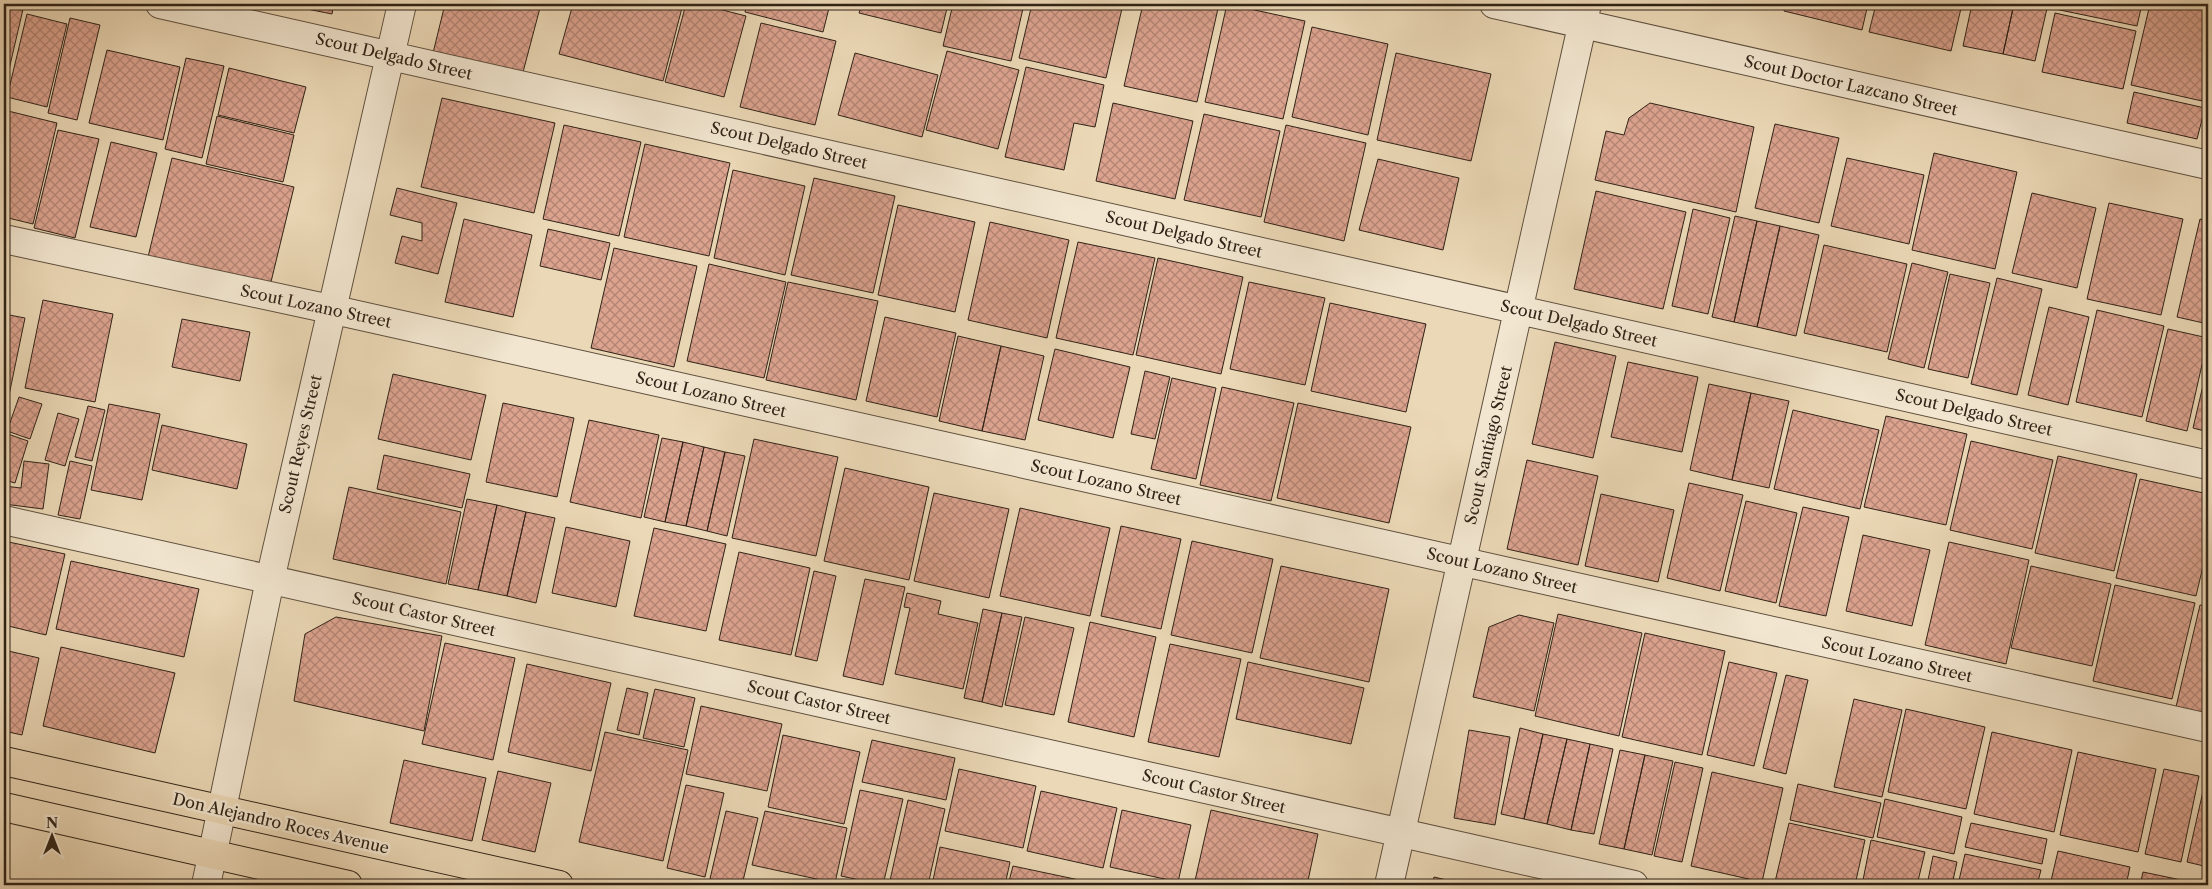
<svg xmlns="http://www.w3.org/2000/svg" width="2212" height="889" font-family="'Libre Caslon Text',serif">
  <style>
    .building { fill: url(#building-cross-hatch); stroke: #302317 }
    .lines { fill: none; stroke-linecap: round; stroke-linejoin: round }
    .minor-casing { stroke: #5f503f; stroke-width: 30 }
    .major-casing { stroke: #302317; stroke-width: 30 }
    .minor { stroke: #f2e6d0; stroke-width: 28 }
    .major { stroke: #ebd8b6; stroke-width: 28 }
    .labels { text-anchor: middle; stroke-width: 5; stroke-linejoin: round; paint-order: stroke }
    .street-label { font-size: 16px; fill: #302317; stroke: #f2e6d0 }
  </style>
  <defs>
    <pattern id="building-cross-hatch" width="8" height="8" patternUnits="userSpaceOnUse" patternTransform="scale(1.25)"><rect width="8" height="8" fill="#dca38f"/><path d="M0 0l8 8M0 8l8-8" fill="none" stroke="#b38474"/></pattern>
  </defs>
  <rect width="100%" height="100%" fill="#ebd8b6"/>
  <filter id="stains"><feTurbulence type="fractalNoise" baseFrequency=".004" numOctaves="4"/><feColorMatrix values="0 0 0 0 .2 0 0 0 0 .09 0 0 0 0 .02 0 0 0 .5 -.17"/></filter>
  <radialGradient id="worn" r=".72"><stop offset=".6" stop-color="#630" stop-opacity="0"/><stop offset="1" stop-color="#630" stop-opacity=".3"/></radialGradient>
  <!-- building -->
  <path class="building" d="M4,4L24,5L4,91Z
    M282,4H334L332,14Z
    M445,4H541L522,76L433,53Z
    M573,4H683L663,81L559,54Z
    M686,4H699L746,16L724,97L665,82Z
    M747,4H830L823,32L745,12Z
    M862,4H948L941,33L859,13Z
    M953,4H1024L1011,61L943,46Z
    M1032,4H1123L1106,78L1019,58Z
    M1143,4H1219L1197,102L1124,86Z
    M1227,4L1305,21L1283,119L1205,102Z
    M1755,4H1781L1780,9Z
    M1786,4H1868L1862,30L1784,11Z
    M1876,4H1962L1951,51L1869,32Z
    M1972,4H2014L2003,54L1963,46Z
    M2014,4H2048L2035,61L2003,54Z
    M2056,4H2142L2137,26L2055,9Z
    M2150,4H2208V74L2202,101L2131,85Z
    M2055,13L2136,31L2123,89L2042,72Z
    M27,14L67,24L47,107L7,97Z
    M70,18L100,25L77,120L48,113Z
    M761,23L836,41L815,125L740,107Z
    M1312,27L1388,44L1368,135L1292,117Z
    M107,50L180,67L163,140L89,123Z
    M947,51L1019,70L998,149L926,130Z
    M855,53L938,75L922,137L838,115Z
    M1396,53L1491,74L1471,161L1377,140Z
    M186,58L224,66L202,158L165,149Z
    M1026,67L1104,85L1095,127L1074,123L1064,170L1005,157Z
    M229,68L306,87L294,133L218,115Z
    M2134,92L2205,108L2197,139L2127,123Z
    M442,98L555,123L534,213L421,187Z
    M1113,103L1193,121L1175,199L1096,181Z
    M1650,103L1754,127L1736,212L1595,180L1606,131L1624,135L1629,118Z
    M4,110L57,123L33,224L4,217Z
    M1204,114L1280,131L1261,217L1184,200Z
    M217,116L294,135L283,182L206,164Z
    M1775,124L1839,138L1819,223L1755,208Z
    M564,125L641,142L619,236L543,219Z
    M1286,125L1366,143L1344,241L1264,222Z
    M58,130L99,139L75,238L34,228Z
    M111,142L157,153L136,237L90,227Z
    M645,144L730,163L709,256L624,237Z
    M1934,153L2017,172L1995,269L1912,250Z
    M172,158L294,187L270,286L148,257Z
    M1847,158L1924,175L1909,244L1831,226Z
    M1378,159L1459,178L1443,250L1359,230Z
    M733,170L805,186L785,275L714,258Z
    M814,178L895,196L873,293L791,275Z
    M397,188L457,203L438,274L395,263L402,236L422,241V223L390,215Z
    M1596,191L1686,212L1663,309L1574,289Z
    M2032,193L2096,208L2077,288L2012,273Z
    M2109,203L2183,219L2161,315L2087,299Z
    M898,205L975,222L955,312L878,295Z
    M1693,209L1730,218L1708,314L1672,306Z
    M1735,216L1757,221L1734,322L1712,317Z
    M464,219L532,235L513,317L445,302Z
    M2200,219L2208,221V324L2177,317Z
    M1757,221L1780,226L1757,327L1734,322Z
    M990,222L1069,240L1047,338L968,320Z
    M1780,226L1819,235L1796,336L1757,327Z
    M548,229L610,243L601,280L540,266Z
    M1078,242L1155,258L1133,355L1056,338Z
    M1824,245L1907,264L1887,352L1804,333Z
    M614,248L697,266L674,367L591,348Z
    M1158,258L1243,277L1221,374L1136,355Z
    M1912,263L1948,272L1924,368L1888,359Z
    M709,264L786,282L764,378L687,361Z
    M1950,274L1990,283L1968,378L1928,369Z
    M1997,278L2042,289L2017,395L1971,384Z
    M788,282L878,301L856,400L766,380Z
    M1249,282L1325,298L1305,385L1230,369Z
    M43,300L113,314L95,402L25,388Z
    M1330,303L1426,324L1406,412L1311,391Z
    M2049,307L2089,317L2068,405L2028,395Z
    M2097,310L2164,326L2142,417L2076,402Z
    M4,314L25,318L7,405L4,404Z
    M885,317L956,333L937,417L866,401Z
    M182,319L250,332L240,381L172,367Z
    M2168,329L2208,338L2187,431L2146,421Z
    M958,336L1001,346L982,431L939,421Z
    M1555,342L1616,356L1593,458L1532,444Z
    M1001,346L1044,356L1025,440L982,431Z
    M1055,349L1130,367L1113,438L1038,420Z
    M1628,362L1698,377L1682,452L1611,437Z
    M2208,364V432L2193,428Z
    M1145,371L1170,377L1155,439L1131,434Z
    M393,374L486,395L471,460L378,439Z
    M1172,378L1216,388L1196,479L1151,469Z
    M1709,384L1751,393L1732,480L1690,470Z
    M1222,387L1294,403L1271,501L1200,485Z
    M1751,393L1789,401L1769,488L1732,480Z
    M19,397L42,404L30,439L7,431Z
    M503,403L574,418L557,497L486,482Z
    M1298,403L1411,427L1389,523L1277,498Z
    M109,404L160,414L142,500L91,490Z
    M88,406L105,410L92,461L75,457Z
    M1793,410L1879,430L1860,509L1774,489Z
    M58,413L79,419L65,466L45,460Z
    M1886,416L1967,434L1946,525L1864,507Z
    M589,420L659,435L641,518L570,502Z
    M162,425L247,444L237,489L152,470Z
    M5,433L28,441L15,483L4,480Z
    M662,438L683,442L665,522L644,517Z
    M754,439L838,457L816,556L732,538Z
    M1971,441L2053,460L2032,549L1950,530Z
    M683,442L704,447L686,526L665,522Z
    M704,447L725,452L707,531L686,526Z
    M725,452L745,456L727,536L707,531Z
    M384,455L470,474L462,508L377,489Z
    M2058,456L2137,474L2114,571L2035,553Z
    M1527,460L1598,476L1578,565L1507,549Z
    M24,461L49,464L43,509L4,504V486L21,488Z
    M70,461L92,466L80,519L58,515Z
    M845,468L929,487L909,580L824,561Z
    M2140,479L2208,494V545L2196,596L2116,578Z
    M1689,483L1743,495L1720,591L1667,578Z
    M349,487L461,512L446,584L333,559Z
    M934,493L1009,509L989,598L914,581Z
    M1601,494L1674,510L1658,582L1585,566Z
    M467,499L497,505L478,590L448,584Z
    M1746,501L1797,513L1776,603L1725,591Z
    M497,505L526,512L507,596L478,590Z
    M1803,507L1849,517L1826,616L1779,606Z
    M1020,508L1110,528L1090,616L1000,596Z
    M526,512L555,518L536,603L507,596Z
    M1121,526L1181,539L1161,629L1101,616Z
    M566,527L630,541L616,607L552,593Z
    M654,528L726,544L706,631L634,616Z
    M1863,535L1930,550L1912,626L1846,611Z
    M4,541L65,554L46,635L4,625Z
    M1192,541L1273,559L1252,653L1171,635Z
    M1949,542L2029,560L2006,664L1925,645Z
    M739,552L810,568L791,655L719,640Z
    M71,561L199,589L184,657L56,629Z
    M1281,566L1389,589L1369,682L1260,658Z
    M2031,566L2111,584L2092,666L2011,648Z
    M814,571L836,576L817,661L795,656Z
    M2208,571V596L2203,595Z
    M865,579L905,587L883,685L843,676Z
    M2115,585L2195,603L2172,699L2093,681Z
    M907,593L941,601L938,614L978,623L963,689L895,674L910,608L904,607Z
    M2200,605L2208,606V714L2176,707Z
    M983,609L1002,613L982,702L964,698Z
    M1002,613L1022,617L1002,707L982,702Z
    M1558,614L1642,633L1619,736L1535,716Z
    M1519,615L1554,623L1534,711L1473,697L1489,627Z
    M336,617L442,636L424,731L294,701L305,634Z
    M1025,617L1074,628L1054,715L1005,705Z
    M1090,622L1156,637L1134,737L1068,722Z
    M1645,633L1725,651L1702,755L1622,737Z
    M445,643L515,658L493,760L422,744Z
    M1170,644L1241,659L1219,757L1148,742Z
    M61,647L175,673L155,753L43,726Z
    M4,650L39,658L22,735L4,731Z
    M1248,662L1364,688L1351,744L1236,719Z
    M1729,662L1777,673L1754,766L1707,755Z
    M527,664L611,683L591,771L508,752Z
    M1786,675L1808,680L1786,774L1763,768Z
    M627,688L648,693L639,735L617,730Z
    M655,689L695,698L684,747L643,738Z
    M1854,699L1902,710L1882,797L1834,787Z
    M701,706L782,724L767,791L686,774Z
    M1906,709L1985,727L1966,809L1888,792Z
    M1520,728L1543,734L1524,819L1501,814Z
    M1469,730L1510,737L1495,825L1454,818Z
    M605,732L688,750L663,861L579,842Z
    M1992,732L2072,750L2054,832L1974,814Z
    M1543,734L1567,739L1547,824L1524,819Z
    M783,735L860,752L844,824L768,807Z
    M1567,739L1590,744L1571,830L1547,824Z
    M872,740L955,758L946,800L862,782Z
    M1590,744L1613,749L1594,834L1571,830Z
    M1620,750L1645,755L1624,849L1599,844Z
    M2078,752L2156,769L2138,852L2060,835Z
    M1645,755L1673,761L1652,855L1624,849Z
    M404,760L486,778L472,841L390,823Z
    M1675,762L1703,768L1682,862L1654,856Z
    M959,769L1036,786L1023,848L945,831Z
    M2164,769L2199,776L2181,862L2145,854Z
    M498,771L551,783L535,852L482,840Z
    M1712,772L1783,788L1762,882L1691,866Z
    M2206,778H2208V867L2187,862Z
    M1798,784L1881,803L1873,838L1790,820Z
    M686,785L724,793L705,877L667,868Z
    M860,790L903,799L883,885L841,876Z
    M1041,791L1117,808L1103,868L1027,851Z
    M1885,799L1962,817L1954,854L1877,837Z
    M908,800L945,809L928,885H889Z
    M1122,810L1191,825L1178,882L1110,867Z
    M1211,810L1318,834L1307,885H1194Z
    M726,811L758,818L742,885H720L709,883Z
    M765,811L847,828L835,883L752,865Z
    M1789,823L1865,840L1855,885H1791L1775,882Z
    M1971,823L2047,839L2042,864L1965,847Z
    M1871,840L1925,852L1917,885H1862Z
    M940,847L1010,862L1005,885H932Z
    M2058,851L2130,867L2126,885H2050Z
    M1965,854L2041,870L2037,885H1958Z
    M1933,856L1957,862L1952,885H1927Z
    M1013,866L1084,881L1083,885H1008Z
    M2143,872L2205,885H2140Z
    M1434,877L1468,885H1432Z
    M1486,881L1508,885H1485Z"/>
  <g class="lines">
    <defs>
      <path id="minor" d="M160,4L2208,465
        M1494,4L2208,165
        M4,239L330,309L2208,728
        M4,520L1634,885
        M206,885L270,580L402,4
        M1389,885L1587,4"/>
      <path id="major" d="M4,761L559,885
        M4,807L348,885"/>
    </defs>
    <!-- minor casing -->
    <use href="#minor" class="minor-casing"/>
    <!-- major casing -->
    <use href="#major" class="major-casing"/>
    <!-- minor -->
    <use href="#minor" class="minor"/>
    <!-- major -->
    <use href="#major" class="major"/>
  </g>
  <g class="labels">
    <!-- street labels -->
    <g class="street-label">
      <text transform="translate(394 56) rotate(13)" y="6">Scout Delgado Street</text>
      <text transform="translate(1851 85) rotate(13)" y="6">Scout Doctor Lazcano Street</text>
      <text transform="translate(789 145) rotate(13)" y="6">Scout Delgado Street</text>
      <text transform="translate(1184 234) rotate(13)" y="6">Scout Delgado Street</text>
      <text transform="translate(316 306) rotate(12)" y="6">Scout Lozano Street</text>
      <text transform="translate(1579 323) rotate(13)" y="6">Scout Delgado Street</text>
      <text transform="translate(711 394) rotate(13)" y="6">Scout Lozano Street</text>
      <text transform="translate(1974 412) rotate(13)" y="6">Scout Delgado Street</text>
      <text transform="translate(300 444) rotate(-77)" y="6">Scout Reyes Street</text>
      <text transform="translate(1488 445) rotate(-77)" y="6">Scout Santiago Street</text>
      <text transform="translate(1106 482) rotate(13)" y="6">Scout Lozano Street</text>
      <text transform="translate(1502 570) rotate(13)" y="6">Scout Lozano Street</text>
      <text transform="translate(424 614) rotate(13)" y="6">Scout Castor Street</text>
      <text transform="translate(1897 659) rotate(13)" y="6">Scout Lozano Street</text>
      <text transform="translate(819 702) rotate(13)" y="6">Scout Castor Street</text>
      <text transform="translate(1214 791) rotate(13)" y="6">Scout Castor Street</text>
      <text transform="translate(281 823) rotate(13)" y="6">Don Alejandro Roces Avenue</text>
    </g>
  </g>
  <!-- margin -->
  <rect width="2212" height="889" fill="none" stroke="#ebd8b6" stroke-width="20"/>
  <rect x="5" y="5" width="2202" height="879" fill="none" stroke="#302317" stroke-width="2.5"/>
  <rect x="10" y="10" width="2192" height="869" fill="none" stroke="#302317"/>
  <!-- north arrow -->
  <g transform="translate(52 836)" stroke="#f2e6d0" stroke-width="4" paint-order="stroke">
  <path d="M0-4L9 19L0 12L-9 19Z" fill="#302317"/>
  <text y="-8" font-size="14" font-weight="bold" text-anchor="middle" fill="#302317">N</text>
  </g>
  <rect width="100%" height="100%" filter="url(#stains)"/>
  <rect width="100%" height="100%" fill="url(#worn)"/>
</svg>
